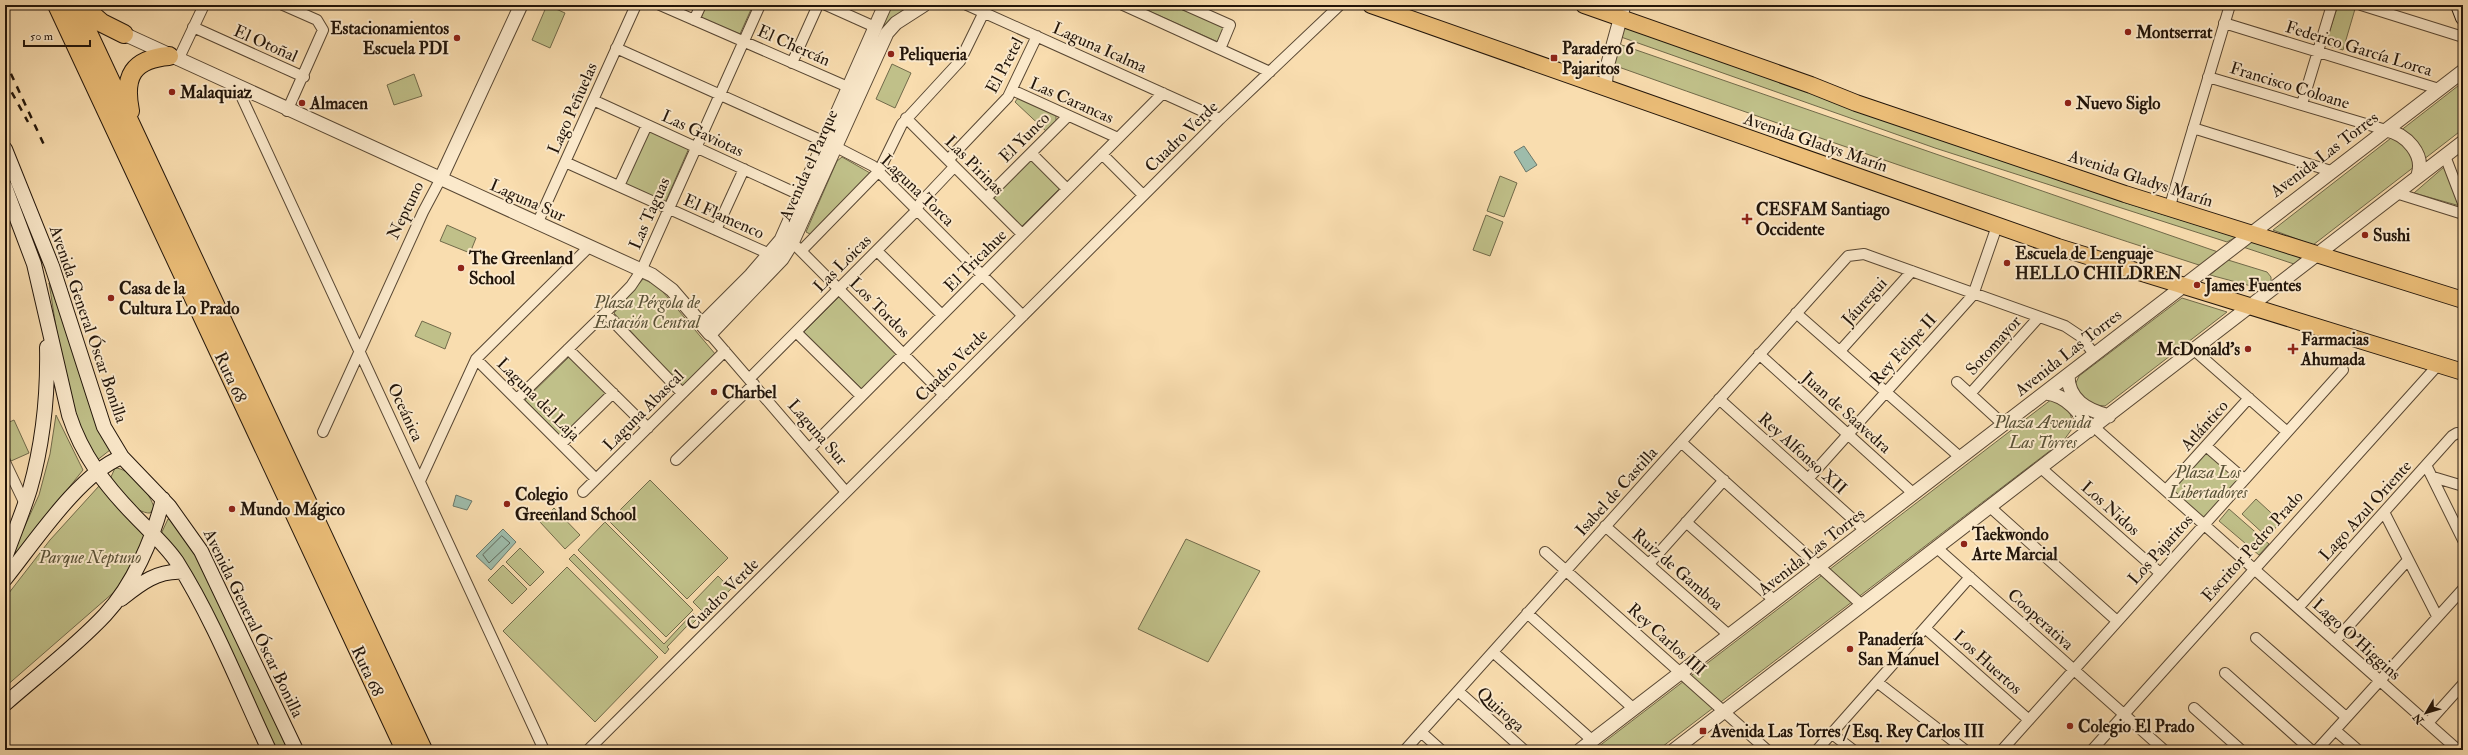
<svg xmlns="http://www.w3.org/2000/svg" width="2468" height="755" font-family="'IM FELL Double Pica',serif">
  <style>
    .green { fill: #c0c089; stroke: #716a4a }
    .water { fill: #9ebcab; stroke: #6c796b }
    .lines { fill: none; stroke-linecap: round; stroke-linejoin: round }
    .shore { stroke: #60685a; stroke-width: 1 }
    .minor-casing { stroke: #584733; stroke-width: 12 }
    .tertiary-casing { stroke: #584733; stroke-width: 15 }
    .secondary-casing { stroke: #22150a; stroke-width: 16 }
    .primary-casing { stroke: #22150a; stroke-width: 18 }
    .motorway-casing { stroke: #22150a; stroke-width: 20 }
    .minor { stroke: #fbe9cb; stroke-width: 10 }
    .tertiary { stroke: #fbe9cb; stroke-width: 13 }
    .secondary { stroke: #fbe9cb; stroke-width: 14 }
    .primary { stroke: #ecbe78; stroke-width: 16 }
    .motorway { stroke: #ecbe78; stroke-width: 18 }
    .rail { stroke: #22150a; stroke-width: 2.5; stroke-dasharray: 7 7; stroke-linecap: butt }
    .poi-dot { fill: #8f2418; stroke: #fbe9cb; stroke-width: 1.5 }
    .labels { text-anchor: middle; stroke-width: 4; stroke-linejoin: round; paint-order: stroke }
    .poi-label { font-size: 17px; font-weight: bold; fill: #22150a; stroke: #fbe9cb; text-anchor: start }
    .street-label { font-size: 17px; fill: #22150a; stroke: #fbe9cb }
    .park-label { font-size: 17px; font-style: italic; fill: #595136; stroke: #fbe9cb }
  </style>
  <rect width="100%" height="100%" fill="#f9ddaf"/>
  <filter id="stains"><feTurbulence type="fractalNoise" baseFrequency=".005" numOctaves="4"/><feColorMatrix values="0 0 0 0 .2 0 0 0 0 .09 0 0 0 0 .02 0 0 0 .5 -.17"/></filter>
  <radialGradient id="worn" r=".72"><stop offset=".6" stop-color="#630" stop-opacity="0"/><stop offset="1" stop-color="#630" stop-opacity=".3"/></radialGradient>
  <!-- green -->
  <path class="green" d="M547,5L565,13L550,48L532,40Z
    M706,5H753L740,34L701,18Z
    M891,5H914L887,27L882,25Z
    M1152,5H1175L1225,27L1218,42L1149,11Z
    M2338,5L2355,9L2343,50L2325,45Z
    M1624,27L2123,202L2236,237L2227,242L1935,148L1621,37Z
    M1619,44L2218,252L2202,266C2004,202 1809,135 1613,65Z
    M892,64L911,73L895,108L876,99Z
    M414,74L422,96L394,105L387,85Z
    M2463,82V129L2313,245L2273,230Z
    M1018,98L1056,115V121L1047,132L1015,102Z
    M648,130L689,148L664,205L623,186Z
    M842,157L870,173L810,234L806,232L837,161Z
    M1031,158L1060,188L1021,227L992,197Z
    M2444,167L2460,206L2414,193Z
    M1500,176L1517,183L1504,217L1487,211Z
    M1486,215L1503,222L1490,256L1473,250Z
    M447,225L476,238L470,253L440,241Z
    M2252,239L2300,255V262L2297,265L2243,247Z
    M2228,260L2267,272L2271,277V287L2266,290L2210,275Z
    M643,279L658,286L716,355L682,387L614,313Z
    M49,283L74,350L97,426L110,450L96,461C66,406 59,344 49,283Z
    M840,296L897,353L862,389L804,332Z
    M2182,298L2227,312L2105,406L2086,404L2075,385L2079,376Z
    M422,321L451,333L445,349L415,336Z
    M571,355L607,392L562,437L525,400Z
    M2052,399L2068,407L2074,426L2064,440L1658,750H1594Z
    M56,415L83,470L8,563L39,495L50,454Z
    M14,420L29,453L11,461L5,447V424Z
    M2206,452L2236,475L2238,480L2206,516L2201,517L2174,492V488Z
    M115,468C130,468 151,494 154,508L150,513C136,514 115,489 111,477Z
    M650,480L728,558L687,599L609,521Z
    M99,486L146,538L121,586L5,687V598L50,540Z
    M2256,499L2281,522L2267,537L2242,514Z
    M554,508L580,535L565,549L540,522Z
    M2229,509L2269,544L2259,555L2219,521Z
    M168,519H172L195,551L292,750H276L161,534Z
    M605,522L693,610L666,637L578,550Z
    M1186,539L1260,571L1208,662L1138,629Z
    M520,548L544,572L530,586L506,562Z
    M574,554L664,644L693,613L698,618L689,627L687,626L667,647L669,649L665,654L569,559Z
    M503,565L527,589L512,604L488,580Z
    M567,567L658,657L595,722L503,631Z
    M718,576L731,589L705,614L693,602Z"/>
  <!-- water -->
  <path class="water" d="M1524,146L1537,165L1526,172L1514,152Z
    M456,495L472,501L467,510L453,506Z
    M503,529L516,542L491,570L476,556Z"/>
  <g class="lines">
    <!-- shore -->
    <path class="shore" d="M502,536L510,543L489,563L483,555Z"/>
    <defs>
      <path id="minor" d="M283,5L317,20L323,30L287,111
        M660,5L848,87
        M826,5L875,27
        M967,5L1220,119
        M1123,5L1270,72
        M1185,5L1230,25L1220,49
        M2361,5L2463,37
        M694,20L701,5
        M2224,23L2439,89
        M193,27L304,77
        M616,48L836,147L873,166L1023,316
        M178,60L204,5
        M792,63L818,5
        M2208,77L2386,130
        M237,87L544,750
        M1012,90L1118,138
        M593,100L800,195
        M2302,104L2332,5
        M906,118L1022,234
        M2193,128L2331,171
        M1031,153L1067,189
        M1102,154L1143,195
        M2445,156L2463,203
        M948,160L1008,97L1037,36
        M565,162L774,256
        M619,186L647,125
        M2396,193L2463,214
        M986,198L1068,116
        M2169,209L2230,5
        M537,224L636,5
        M716,230L744,169
        M797,247L944,395
        M801,251L879,171L902,124L960,61L984,12
        M877,251L942,315
        M605,313L682,393
        M1796,313L1961,458
        M796,332L861,396
        M710,334L846,492
        M568,349L648,428
        M2194,350L2286,431
        M1840,351L1912,271
        M1759,354L1914,494
        M476,359L596,479
        M749,379L914,213L921,202L954,167
        M1957,382L2004,425
        M1970,394L2039,317
        M517,399L605,313L631,286L641,271L760,5
        M1719,399L1866,531
        M2094,427L2458,750
        M323,432L423,212L440,180
        M1681,442L1862,605
        M561,444L613,393
        M2206,446L2244,479
        M809,449L1163,93
        M676,460L754,384
        M5,462L25,504
        M2426,465L2463,540
        M2041,468L2160,573
        M2433,477L2463,486
        M1808,479L1973,295L1997,226
        M420,481L476,359L589,247
        M2166,490L2249,398
        M583,492L725,351
        M1990,507L2117,621
        M2384,512L2437,616
        M1686,522L1775,601
        M1605,526L1730,636
        M1937,548L2164,750
        M1545,552L1767,750
        M1649,564L1724,480
        M2298,608L2452,436L2457,433L2463,435
        M1527,613L1634,709
        M1925,628L2029,720
        M2256,638L2346,717
        M2335,641L2408,560
        M1493,652L1593,741
        M2225,673L2311,750
        M1877,682L1965,750
        M1458,691L1524,750
        M2194,708L2241,750
        M2428,723L2463,684
        M2335,730L2358,750
        M1421,732L1441,750
        M1831,733L1853,750
        M588,750L1220,119L1340,5
        M1405,750L1848,256L1864,254L2065,326L2080,336L2095,355
        M1817,750L1970,577
        M2002,750L2343,370
        M2092,750L2438,365
        M2317,750L2463,589"/>
      <path id="tertiary" d="M124,34L652,275L672,290L710,334L782,259L792,243L887,33L896,23L924,5
        M1605,88L1607,67L1624,5
        M2386,130C2406,134 2425,154 2418,175
        M440,180L521,5
        M702,324L751,275L781,240L885,5
        M2068,375C2068,400 2087,410 2109,416
        M2046,393C2066,395 2082,413 2089,431
        M1580,750L2463,71
        M1674,750L2463,142"/>
      <path id="secondary" d="M2458,5L2463,18
        M5,149L52,266L104,427L122,457L169,506L201,551L296,750
        M5,187L34,264L69,415C82,455 105,485 134,515C149,531 165,544 177,562C214,621 240,688 269,750
        M5,558C13,535 23,512 30,489C43,443 48,395 47,347
        M5,579C34,543 80,473 122,457
        M121,599C140,584 157,570 183,572
        M5,704C38,675 75,647 105,615C133,585 153,539 163,499"/>
      <path id="primary" d="M1371,5L2058,247L2463,372
        M1584,5L1811,85L1856,103L2125,194L2463,300"/>
      <path id="motorway" d="M57,5L405,750
        M75,5L423,750
        M81,5L102,23L124,34
        M130,111C123,76 133,59 169,56"/>
    </defs>
    <!-- minor casing -->
    <use href="#minor" class="minor-casing"/>
    <!-- tertiary casing -->
    <use href="#tertiary" class="tertiary-casing"/>
    <!-- secondary casing -->
    <use href="#secondary" class="secondary-casing"/>
    <!-- primary casing -->
    <use href="#primary" class="primary-casing"/>
    <!-- motorway casing -->
    <use href="#motorway" class="motorway-casing"/>
    <!-- minor -->
    <use href="#minor" class="minor"/>
    <!-- tertiary -->
    <use href="#tertiary" class="tertiary"/>
    <!-- secondary -->
    <use href="#secondary" class="secondary"/>
    <!-- primary -->
    <use href="#primary" class="primary"/>
    <!-- motorway -->
    <use href="#motorway" class="motorway"/>
    <!-- rail -->
    <path class="rail" d="M5,61L45,147
      M5,80L28,122"/>
  </g>
  <!-- markers -->
  <g class="poi-dot">
    <circle cx="2128" cy="32" r="4"/>
    <circle cx="457" cy="38" r="4"/>
    <circle cx="891" cy="54" r="4"/>
    <rect x="1550" y="54" width="8" height="8" rx="2"/>
    <circle cx="172" cy="92" r="4"/>
    <circle cx="302" cy="103" r="4"/>
    <circle cx="2068" cy="103" r="4"/>
    <path d="M1745 213h4v4h4v4h-4v4h-4v-4h-4v-4h4z"/>
    <circle cx="2365" cy="235" r="4"/>
    <circle cx="2007" cy="263" r="4"/>
    <circle cx="461" cy="268" r="4"/>
    <circle cx="2197" cy="285" r="4"/>
    <circle cx="111" cy="298" r="4"/>
    <circle cx="2248" cy="349" r="4"/>
    <path d="M2291 343h4v4h4v4h-4v4h-4v-4h-4v-4h4z"/>
    <circle cx="714" cy="392" r="4"/>
    <circle cx="507" cy="504" r="4"/>
    <circle cx="232" cy="509" r="4"/>
    <circle cx="1964" cy="544" r="4"/>
    <circle cx="1850" cy="649" r="4"/>
    <circle cx="2070" cy="726" r="4"/>
    <rect x="1699" y="727" width="8" height="8" rx="2"/>
  </g>
  <g class="labels">
    <!-- poi labels -->
    <g class="poi-label">
      <text x="449" y="34" text-anchor="end">Estacionamientos<tspan x="449" dy="20">Escuela PDI</tspan></text>
      <text x="2136" y="38">Montserrat</text>
      <text x="1562" y="54">Paradero 6<tspan x="1562" dy="20">Pajaritos</tspan></text>
      <text x="899" y="60">Peliqueria</text>
      <text x="180" y="98">Malaquiaz</text>
      <text x="310" y="109">Almacen</text>
      <text x="2076" y="109">Nuevo Siglo</text>
      <text x="1756" y="215">CESFAM Santiago<tspan x="1756" dy="20">Occidente</tspan></text>
      <text x="2373" y="241">Sushi</text>
      <text x="2015" y="259">Escuela de Lenguaje<tspan x="2015" dy="20">HELLO CHILDREN</tspan></text>
      <text x="469" y="264">The Greenland<tspan x="469" dy="20">School</tspan></text>
      <text x="2205" y="291">James Fuentes</text>
      <text x="119" y="294">Casa de la<tspan x="119" dy="20">Cultura Lo Prado</tspan></text>
      <text x="2301" y="345">Farmacias<tspan x="2301" dy="20">Ahumada</tspan></text>
      <text x="2240" y="355" text-anchor="end">McDonald's</text>
      <text x="722" y="398">Charbel</text>
      <text x="515" y="500">Colegio<tspan x="515" dy="20">Greenland School</tspan></text>
      <text x="240" y="515">Mundo Mágico</text>
      <text x="1972" y="540">Taekwondo<tspan x="1972" dy="20">Arte Marcial</tspan></text>
      <text x="1858" y="645">Panadería<tspan x="1858" dy="20">San Manuel</tspan></text>
      <text x="2078" y="732">Colegio El Prado</text>
      <text x="1711" y="737">Avenida Las Torres / Esq. Rey Carlos III</text>
    </g>
    <!-- street labels -->
    <g class="street-label">
      <text transform="translate(266 43) rotate(24)" y="6">El Otoñal</text>
      <text transform="translate(794 45) rotate(24)" y="6">El Chercán</text>
      <text transform="translate(1100 47) rotate(24)" y="6">Laguna Icalma</text>
      <text transform="translate(2359 48) rotate(17)" y="6">Federico García Lorca</text>
      <text transform="translate(1004 65) rotate(-62)" y="6">El Pretel</text>
      <text transform="translate(2290 85) rotate(17)" y="6">Francisco Coloane</text>
      <text transform="translate(1072 100) rotate(24)" y="6">Las Carancas</text>
      <text transform="translate(572 108) rotate(-66)" y="6">Lago Peñuelas</text>
      <text transform="translate(703 133) rotate(25)" y="6">Las Gaviotas</text>
      <text transform="translate(1181 136) rotate(-44)" y="6">Cuadro Verde</text>
      <text transform="translate(1024 137) rotate(-45)" y="6">El Yunco</text>
      <text transform="translate(1816 142) rotate(19)" y="6">Avenida Gladys Marín</text>
      <text transform="translate(2324 154) rotate(-37)" y="6">Avenida Las Torres</text>
      <text transform="translate(808 165) rotate(-66)" y="6">Avenida el Parque</text>
      <text transform="translate(975 165) rotate(45)" y="6">Las Pirinas</text>
      <text transform="translate(2141 178) rotate(18)" y="6">Avenida Gladys Marín</text>
      <text transform="translate(918 190) rotate(44)" y="6">Laguna Torca</text>
      <text transform="translate(528 200) rotate(24)" y="6">Laguna Sur</text>
      <text transform="translate(405 210) rotate(-64)" y="6">Neptuno</text>
      <text transform="translate(649 213) rotate(-66)" y="6">Las Taguas</text>
      <text transform="translate(724 216) rotate(24)" y="6">El Flamenco</text>
      <text transform="translate(975 260) rotate(-45)" y="6">El Tricahue</text>
      <text transform="translate(842 263) rotate(-45)" y="6">Las Loicas</text>
      <text transform="translate(1864 301) rotate(-48)" y="6">Jáuregui</text>
      <text transform="translate(880 307) rotate(45)" y="6">Los Tordos</text>
      <text transform="translate(89 324) rotate(71)" y="6">Avenida General Óscar Bonilla</text>
      <text transform="translate(1993 345) rotate(-48)" y="6">Sotomayor</text>
      <text transform="translate(1903 349) rotate(-48)" y="6">Rey Felipe II</text>
      <text transform="translate(2068 352) rotate(-38)" y="6">Avenida Las Torres</text>
      <text transform="translate(951 365) rotate(-45)" y="6">Cuadro Verde</text>
      <text transform="translate(231 377) rotate(65)" y="6">Ruta 68</text>
      <text transform="translate(539 399) rotate(45)" y="6">Laguna del Laja</text>
      <text transform="translate(643 410) rotate(-45)" y="6">Laguna Abascal</text>
      <text transform="translate(406 412) rotate(65)" y="6">Oceánica</text>
      <text transform="translate(1847 412) rotate(42)" y="6">Juan de Saavedra</text>
      <text transform="translate(2204 425) rotate(-48)" y="6">Atlántico</text>
      <text transform="translate(818 432) rotate(49)" y="6">Laguna Sur</text>
      <text transform="translate(1803 453) rotate(42)" y="6">Rey Alfonso XII</text>
      <text transform="translate(1616 491) rotate(-48)" y="6">Isabel de Castilla</text>
      <text transform="translate(2111 508) rotate(42)" y="6">Los Nidos</text>
      <text transform="translate(2365 510) rotate(-48)" y="6">Lago Azul Oriente</text>
      <text transform="translate(2252 546) rotate(-48)" y="6">Escritor Pedro Prado</text>
      <text transform="translate(2160 549) rotate(-48)" y="6">Los Pajaritos</text>
      <text transform="translate(1811 551) rotate(-38)" y="6">Avenida Las Torres</text>
      <text transform="translate(1678 569) rotate(41)" y="6">Ruiz de Gamboa</text>
      <text transform="translate(722 594) rotate(-45)" y="6">Cuadro Verde</text>
      <text transform="translate(2041 619) rotate(42)" y="6">Cooperativa</text>
      <text transform="translate(254 623) rotate(64)" y="6">Avenida General Óscar Bonilla</text>
      <text transform="translate(1667 639) rotate(42)" y="6">Rey Carlos III</text>
      <text transform="translate(2357 639) rotate(42)" y="6">Lago O'Higgins</text>
      <text transform="translate(1988 662) rotate(42)" y="6">Los Huertos</text>
      <text transform="translate(368 671) rotate(65)" y="6">Ruta 68</text>
      <text transform="translate(1501 709) rotate(42)" y="6">Quiroga</text>
    </g>
    <!-- park labels -->
    <g class="park-label">
      <text x="647" y="308">Plaza Pérgola de<tspan x="647" dy="20">Estación Central</tspan></text>
      <text x="2043" y="428">Plaza Avenida<tspan x="2043" dy="20">Las Torres</tspan></text>
      <text x="2208" y="478">Plaza Los<tspan x="2208" dy="20">Libertadores</tspan></text>
      <text x="90" y="563">Parque Neptuno</text>
    </g>
  </g>
  <!-- margin -->
  <rect width="2468" height="755" fill="none" stroke="#f9ddaf" stroke-width="20"/>
  <rect x="6" y="6" width="2456" height="743" fill="none" stroke="#22150a" stroke-width="2"/>
  <rect x="10" y="10" width="2448" height="735" fill="none" stroke="#22150a"/>
  <!-- north arrow -->
  <g transform="translate(2426 713) rotate(232)" stroke="#fbe9cb" stroke-width="3" paint-order="stroke">
  <path d="M0-3L7 15L0 10L-7 15Z" fill="#22150a"/>
  <text y="-6" font-size="11" font-weight="bold" text-anchor="middle" fill="#22150a">N</text>
  </g>
  <!-- scale -->
  <path d="M24 40v6h66v-6" fill="none" stroke="#22150a" stroke-width="2"/>
  <text x="30" y="40" font-size="12" fill="#22150a" stroke="#fbe9cb" stroke-width="3" paint-order="stroke">50 m</text>
  <rect width="100%" height="100%" filter="url(#stains)"/>
  <rect width="100%" height="100%" fill="url(#worn)"/>
</svg>
